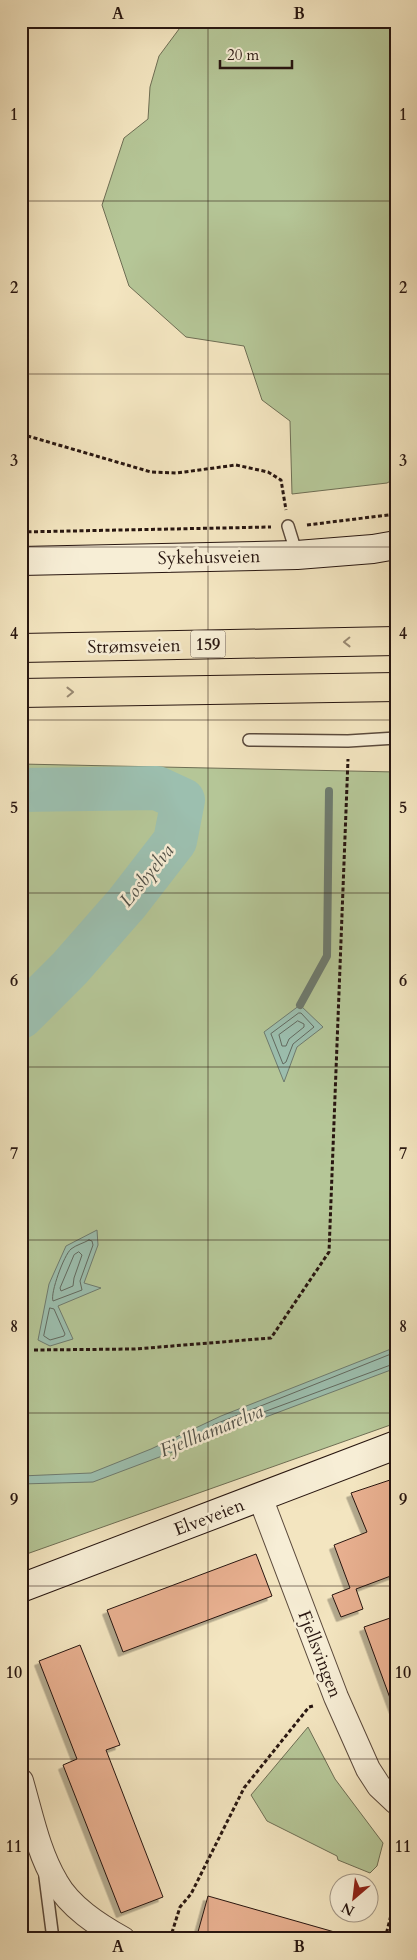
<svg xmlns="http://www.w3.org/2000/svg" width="417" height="1960" font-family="Cardo,serif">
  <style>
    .green { fill: #b5c697; stroke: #6e6e54 }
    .water { fill: #9cbfaf; stroke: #6e7b6f }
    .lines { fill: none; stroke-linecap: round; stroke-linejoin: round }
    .shore { stroke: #626a60; stroke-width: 1 }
    .stream { stroke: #6e7b6f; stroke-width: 8 }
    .river { stroke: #9cbfaf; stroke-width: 44 }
    .building { fill: #e7af8f; stroke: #281610; filter: url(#shadow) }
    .service-casing { stroke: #5b4a3c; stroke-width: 14 }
    .minor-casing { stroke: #5b4a3c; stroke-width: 26 }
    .secondary-casing { stroke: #281610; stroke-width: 30 }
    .motorway-casing { stroke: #281610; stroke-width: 30 }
    .path { stroke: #281610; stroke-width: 3; stroke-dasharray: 4 2.5; stroke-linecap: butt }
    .service { stroke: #f7eed6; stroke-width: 11 }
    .minor { stroke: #f7eed6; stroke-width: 24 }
    .secondary { stroke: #f7eed6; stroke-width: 28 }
    .motorway { stroke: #f3e5c0; stroke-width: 28 }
    .oneway { stroke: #988871 }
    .grid { fill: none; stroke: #281610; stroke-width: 1; stroke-opacity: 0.55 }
    .labels { text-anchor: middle; stroke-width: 5; stroke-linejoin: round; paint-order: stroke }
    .shield { fill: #f7eed6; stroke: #66574b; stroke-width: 1 }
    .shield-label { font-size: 16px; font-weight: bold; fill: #281610 }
    .street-label { font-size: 18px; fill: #281610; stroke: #f7eed6 }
    .water-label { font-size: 19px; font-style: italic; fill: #515148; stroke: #f7eed6 }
    .neatline { fill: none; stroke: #281610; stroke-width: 2 }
    .grid-label { font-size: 16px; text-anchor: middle; font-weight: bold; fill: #281610 }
  </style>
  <defs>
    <filter id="shadow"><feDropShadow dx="-4.5" dy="4.5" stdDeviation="0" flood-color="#0004"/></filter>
  </defs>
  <rect width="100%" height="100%" fill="#f3e5c0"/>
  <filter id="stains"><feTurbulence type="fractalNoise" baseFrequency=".004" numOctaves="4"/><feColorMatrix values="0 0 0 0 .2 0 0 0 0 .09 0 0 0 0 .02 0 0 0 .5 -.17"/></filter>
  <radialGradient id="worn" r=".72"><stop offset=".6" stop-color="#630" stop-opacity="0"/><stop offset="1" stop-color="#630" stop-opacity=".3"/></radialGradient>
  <!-- green -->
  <path class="green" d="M185,21H396V478L387,483L292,494L290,421L262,400L244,346L186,337L129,286L102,205L124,138L148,119L150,87L159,56Z
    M21,764L396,772V1423L21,1556Z
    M308,1727L335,1779L383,1843L377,1866L370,1873L338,1860L337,1856L267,1821L251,1795Z"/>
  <!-- water -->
  <path class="water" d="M300,1005L323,1027L297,1047L284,1082L264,1032Z
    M97,1230L98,1245L84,1283L101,1288L58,1306L73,1339L50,1346L38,1340L49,1284L66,1246Z
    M396,1347V1368L93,1482L21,1484V1476L91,1473L151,1449L221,1416Z"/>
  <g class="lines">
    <!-- shore -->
    <path class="shore" d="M299,1013H301L314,1027L293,1044L286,1062L283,1064L271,1034Z
      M298,1021L304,1024V1027L289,1039L286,1046H282L279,1035Z
      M89,1240L92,1241L93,1245L80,1281L82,1290L53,1301C50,1293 64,1255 71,1249C76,1245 84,1243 89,1240Z
      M79,1252L82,1255L74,1278L73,1286L61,1291L60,1288L74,1255Z
      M50,1308L54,1309L65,1334L64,1336L50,1340L44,1336Z
      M396,1352L223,1421L213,1425L212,1428L215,1430L396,1363"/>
    <!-- stream -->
    <path class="stream" d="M300,1005L327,956L329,791"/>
    <!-- river -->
    <path class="river" d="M21,790L157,788L183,800L175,841L127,903L70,968L21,1017"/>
  </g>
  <!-- building -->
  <path class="building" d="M396,1478V1574L356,1589L363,1609L341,1617L332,1595L350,1588L334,1545L367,1532L351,1493Z
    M256,1554L272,1596L123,1652L107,1610Z
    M396,1616V1708L394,1709L364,1627Z
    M80,1645L120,1745L106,1750L163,1897L121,1913L63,1765L77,1759L39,1661Z
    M208,1896L338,1933L337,1939H196Z"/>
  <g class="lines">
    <defs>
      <path id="service" d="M288,526L297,555
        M249,740L348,741L396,738
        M45,1877L53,1939"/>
      <path id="minor" d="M260,1497L336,1697L368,1769L379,1786L396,1802
        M21,1781C31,1815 38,1852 56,1882C70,1907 98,1925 123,1939"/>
      <path id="secondary" d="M21,561L297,555L373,549L396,545
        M21,1588L396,1445"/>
      <path id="motorway" d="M21,648L396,641
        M21,693L396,687"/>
    </defs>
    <!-- service casing -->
    <use href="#service" class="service-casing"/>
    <!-- minor casing -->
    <use href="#minor" class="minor-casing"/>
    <!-- secondary casing -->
    <use href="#secondary" class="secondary-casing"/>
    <!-- motorway casing -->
    <use href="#motorway" class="motorway-casing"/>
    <!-- path -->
    <path class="path" d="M21,434L151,472L177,473L236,465L268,472L281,480L286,510
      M307,525L396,514
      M21,532L271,527
      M34,1350L135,1349L271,1338L329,1252L348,759
      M170,1939L180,1907L191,1894L244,1788L309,1707L313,1706
      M385,1939L396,1895"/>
    <!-- service -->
    <use href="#service" class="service"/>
    <!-- minor -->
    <use href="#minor" class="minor"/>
    <!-- secondary -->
    <use href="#secondary" class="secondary"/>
    <!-- motorway -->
    <use href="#motorway" class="motorway"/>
  </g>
  <!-- one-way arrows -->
  <defs><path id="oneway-chevron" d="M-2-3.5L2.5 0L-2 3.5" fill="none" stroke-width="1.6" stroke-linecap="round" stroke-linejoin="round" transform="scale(1.25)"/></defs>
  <g class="oneway">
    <use href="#oneway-chevron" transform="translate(347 642) rotate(179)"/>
    <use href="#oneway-chevron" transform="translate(70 692) rotate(-1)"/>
  </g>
  <!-- grid -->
  <path class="grid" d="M208,21V1939M21,201H396M21,374H396M21,547H396M21,720H396M21,893H396M21,1067H396M21,1240H396M21,1413H396M21,1586H396M21,1759H396"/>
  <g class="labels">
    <!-- shield labels -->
    <rect class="shield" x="190.5" y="630.5" width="35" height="27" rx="4"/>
    <g class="shield-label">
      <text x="208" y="650">159</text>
    </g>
    <!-- street labels -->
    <g class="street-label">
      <text transform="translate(209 557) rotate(-1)" y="6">Sykehusveien</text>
      <text transform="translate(134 646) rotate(-1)" y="6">Strømsveien</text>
      <text transform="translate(209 1517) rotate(-21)" y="6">Elveveien</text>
      <text transform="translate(320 1654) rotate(69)" y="6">Fjellsvingen</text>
    </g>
    <!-- water labels -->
    <g class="water-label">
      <text transform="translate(146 875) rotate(-51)" y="7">Losbyelva</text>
      <text transform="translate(211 1430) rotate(-22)" y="7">Fjellhamarelva</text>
    </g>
  </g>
  <!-- margin -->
  <rect width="417" height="1960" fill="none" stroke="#f3e5c0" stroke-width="55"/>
  <!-- north arrow -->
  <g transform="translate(354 1898) rotate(208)"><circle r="24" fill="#f7eed6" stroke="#a49887"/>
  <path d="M0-4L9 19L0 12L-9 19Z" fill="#8f2418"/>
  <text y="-8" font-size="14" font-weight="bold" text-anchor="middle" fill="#281610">N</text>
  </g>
  <!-- scale -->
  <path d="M220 60v8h72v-8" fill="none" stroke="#281610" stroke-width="2.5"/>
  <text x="227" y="60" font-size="15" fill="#281610" stroke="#f7eed6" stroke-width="4" paint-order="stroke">20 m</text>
  <rect x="28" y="28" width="362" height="1904" class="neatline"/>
  <g class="grid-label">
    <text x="118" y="19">A</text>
    <text x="299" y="19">B</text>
    <text x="14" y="120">1</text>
    <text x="403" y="120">1</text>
    <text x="14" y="293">2</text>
    <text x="403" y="293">2</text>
    <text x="14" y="466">3</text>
    <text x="403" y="466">3</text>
    <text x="14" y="639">4</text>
    <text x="403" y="639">4</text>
    <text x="14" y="813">5</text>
    <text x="403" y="813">5</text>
    <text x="14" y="986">6</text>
    <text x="403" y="986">6</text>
    <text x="14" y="1159">7</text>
    <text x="403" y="1159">7</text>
    <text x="14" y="1332">8</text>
    <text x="403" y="1332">8</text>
    <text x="14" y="1505">9</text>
    <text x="403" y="1505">9</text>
    <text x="14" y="1678">10</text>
    <text x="403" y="1678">10</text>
    <text x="14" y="1852">11</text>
    <text x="403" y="1852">11</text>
    <text x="118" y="1952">A</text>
    <text x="299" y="1952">B</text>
  </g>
  <rect width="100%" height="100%" filter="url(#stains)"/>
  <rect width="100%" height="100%" fill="url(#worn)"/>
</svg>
